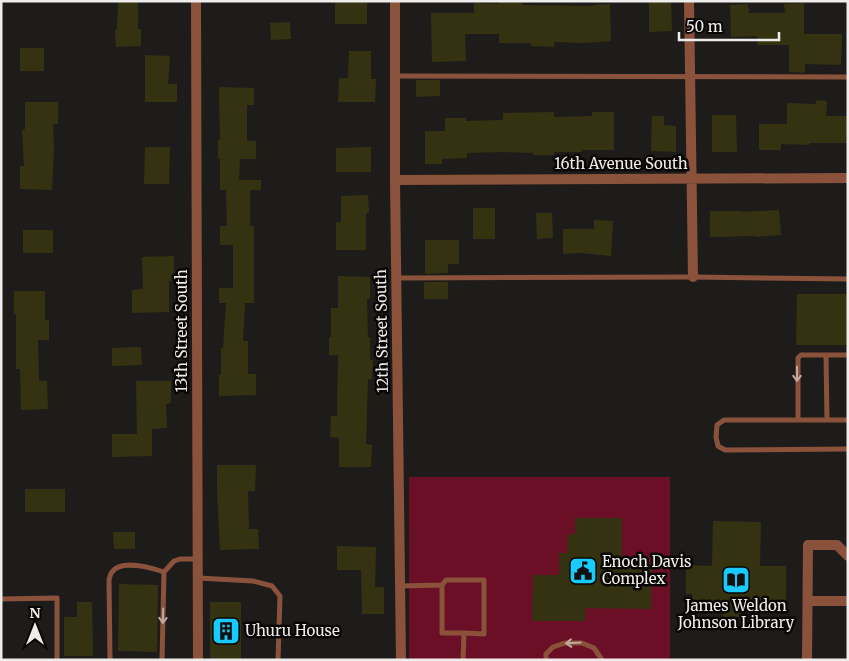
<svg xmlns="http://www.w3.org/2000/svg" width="849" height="661" font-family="Merriweather,serif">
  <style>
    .green { fill: #6b0f26 }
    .building { fill: #353211 }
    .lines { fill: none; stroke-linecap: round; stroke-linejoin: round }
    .lane { stroke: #8b523b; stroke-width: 5 }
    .street { stroke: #8b523b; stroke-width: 10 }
    .oneway { stroke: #c1a79c }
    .labels { text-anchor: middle; stroke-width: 5; stroke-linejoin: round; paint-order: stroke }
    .street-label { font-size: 15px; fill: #eeedeb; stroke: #080706 }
    .poi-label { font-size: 15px; fill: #eeedeb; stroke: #080706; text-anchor: start }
  </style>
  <rect width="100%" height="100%" fill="#1e1c1a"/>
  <!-- green -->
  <path class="green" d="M409,477H670V660H409Z"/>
  <!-- building -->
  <path class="building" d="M118,1H138V29H141V46L116,47L115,30H117Z
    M335,1H367V24H335Z
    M499,1H522L523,5L593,6V5L610,4L611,41L583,43L554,42V47L531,46V43H499V34H465L466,61L432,62L431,13H474V3L499,4Z
    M649,1H671L672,31L649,32Z
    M804,3V34H842L841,65L805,64V73L789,72V45H757V36L731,37L730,5L748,4L749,13H785L784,4Z
    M290,22L291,39L271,40L270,23Z
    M20,48H44V71H20Z
    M349,51H371V79H376L375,102H338L339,78H348Z
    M145,55L170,56L168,84H177V102H145Z
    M416,80H440V96L416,97Z
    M219,87L254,88V105H247V141H256V159H240L239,180H261V190H250V226H254V303H245L243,341H248V374H256V395L219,396V375H221V348H223L226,303H219V288H233V245H220V226H227L226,190H220V159H218V140H220Z
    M816,100L827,101L826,116H848V143H810L809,145L781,144V150H759V124H787V103L816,104Z
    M25,102H58V124H53L54,148L52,190L20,189V166H24L22,130L25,129Z
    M554,112V117L592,116V112H614V150H582V152H554V155H533V153L503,152L467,153V158L442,159V164H425V131H445V118H466V121L503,120V113Z
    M712,115H736L737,152H712Z
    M652,116H664V125L676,126V152L651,151Z
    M145,147H170L169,184H144Z
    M371,147V172H336V148Z
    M368,195L369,213H366V250H336V222H341V196Z
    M473,208H495V239H473Z
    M779,210L781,235L756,237V236L710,237V211H741V212Z
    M536,213H552L553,238L537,239Z
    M594,220L613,221L611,256L581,253L563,254V229H594Z
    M23,230H53V253H23Z
    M425,240H459V264H448V273L425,274Z
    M174,256V281H169V312L132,313V290L143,289L142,257Z
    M338,276L370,277V299H367L368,337H370V360H373L372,379H368L366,444L372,445L371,467H339V438L330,437L331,416H337L338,355H329V337H331V308H338Z
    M424,282H448V299H424Z
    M14,291H45V320H49V340H38L39,381H47L48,409L21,410L20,369H16V314H14Z
    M797,294H848V345H796Z
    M141,347L142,365L112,366V348Z
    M136,381H171V403L166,404L167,428L152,429V456L112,457V434H137Z
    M217,465H256L255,491H248L249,529H258L259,549L220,550L217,491Z
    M25,489H65V512H25Z
    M575,518H622V567H652L651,609L586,608L585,621H532L533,575H559V553H567L568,534H575Z
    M713,521L761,522L760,566H786V611L746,610V617H723V611L692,610V594H686V565L712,566Z
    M113,532H135V549H114Z
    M337,546L376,547L375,587H384V614H362L361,570H337Z
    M119,584L158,585L157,652L118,651Z
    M77,602H92L93,656H64V617H77Z
    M210,602H241V659H210Z"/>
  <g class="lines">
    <!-- lane -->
    <path class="lane" d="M395,76L848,77
      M396,278L693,277L848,279
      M826,355L827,420
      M798,420V358L801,355H848
      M848,420H724L717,425L716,437L718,446L725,450L848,449
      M198,578L253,581L272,586L280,596L278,660
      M442,585L446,580H484V634L464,633
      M400,586L442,585V633H464L463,660
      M1,599L57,598V660
      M110,660L109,580C110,577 110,574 112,572C121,559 152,568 164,572
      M162,660L164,572L174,561L180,559H197
      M546,660V654L553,647L565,643H582L594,648L602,660"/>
    <!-- street -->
    <path class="street" d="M196,1L198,660
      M395,1V180L401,660
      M689,1L693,277
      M395,180L848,178
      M808,601H848
      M807,660L808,545H837L848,556"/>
  </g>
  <!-- one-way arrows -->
  <defs><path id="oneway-shaft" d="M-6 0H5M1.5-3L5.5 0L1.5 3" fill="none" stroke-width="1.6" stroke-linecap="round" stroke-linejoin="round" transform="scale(1.25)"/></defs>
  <g class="oneway">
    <use href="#oneway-shaft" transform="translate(797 374) rotate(90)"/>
    <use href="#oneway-shaft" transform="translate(163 616) rotate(91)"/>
    <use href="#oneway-shaft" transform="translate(573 643) rotate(177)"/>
  </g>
  <!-- icons -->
  <defs>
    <symbol id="civic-square" viewBox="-11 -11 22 22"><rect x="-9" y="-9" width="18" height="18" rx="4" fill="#19cafc" stroke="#080706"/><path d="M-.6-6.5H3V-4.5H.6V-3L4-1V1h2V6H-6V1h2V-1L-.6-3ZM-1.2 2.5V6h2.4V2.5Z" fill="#111"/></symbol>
    <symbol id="library-square" viewBox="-11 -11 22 22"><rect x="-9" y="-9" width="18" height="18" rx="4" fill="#19cafc" stroke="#080706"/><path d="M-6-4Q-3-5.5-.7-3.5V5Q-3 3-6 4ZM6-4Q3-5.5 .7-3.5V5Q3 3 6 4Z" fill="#111"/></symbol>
    <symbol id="building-square" viewBox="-11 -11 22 22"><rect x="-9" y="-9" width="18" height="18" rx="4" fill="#19cafc" stroke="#080706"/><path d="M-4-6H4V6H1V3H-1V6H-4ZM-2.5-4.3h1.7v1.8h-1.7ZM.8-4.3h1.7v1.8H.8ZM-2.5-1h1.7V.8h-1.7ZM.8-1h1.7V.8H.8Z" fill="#111"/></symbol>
  </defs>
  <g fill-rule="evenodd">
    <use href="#civic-square" x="567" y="555" width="32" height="32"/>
    <use href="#library-square" x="720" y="564" width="32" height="32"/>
    <use href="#building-square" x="210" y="615" width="32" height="32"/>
  </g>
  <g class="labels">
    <!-- street labels -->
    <g class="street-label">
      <text x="621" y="169">16th Avenue South</text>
      <text transform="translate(182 331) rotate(-90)" y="5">13th Street South</text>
      <text transform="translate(382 331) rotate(-91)" y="5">12th Street South</text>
    </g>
    <!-- poi labels -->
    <g class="poi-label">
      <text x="602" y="567">Enoch Davis<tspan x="602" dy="17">Complex</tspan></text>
      <text x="736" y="611" text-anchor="middle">James Weldon<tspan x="736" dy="17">Johnson Library</tspan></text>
      <text x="245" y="636">Uhuru House</text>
    </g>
  </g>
  <!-- border -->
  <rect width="849" height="661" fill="none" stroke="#eeedeb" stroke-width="5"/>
  <!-- north arrow -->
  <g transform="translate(35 626)" stroke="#080706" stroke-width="4" paint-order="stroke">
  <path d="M0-4L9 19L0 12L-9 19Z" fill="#eeedeb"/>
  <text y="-8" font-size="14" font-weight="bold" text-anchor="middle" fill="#eeedeb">N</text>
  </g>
  <!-- scale -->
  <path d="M679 32v8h100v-8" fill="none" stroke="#eeedeb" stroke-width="2.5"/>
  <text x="686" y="32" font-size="15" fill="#eeedeb" stroke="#080706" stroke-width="4" paint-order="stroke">50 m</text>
</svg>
